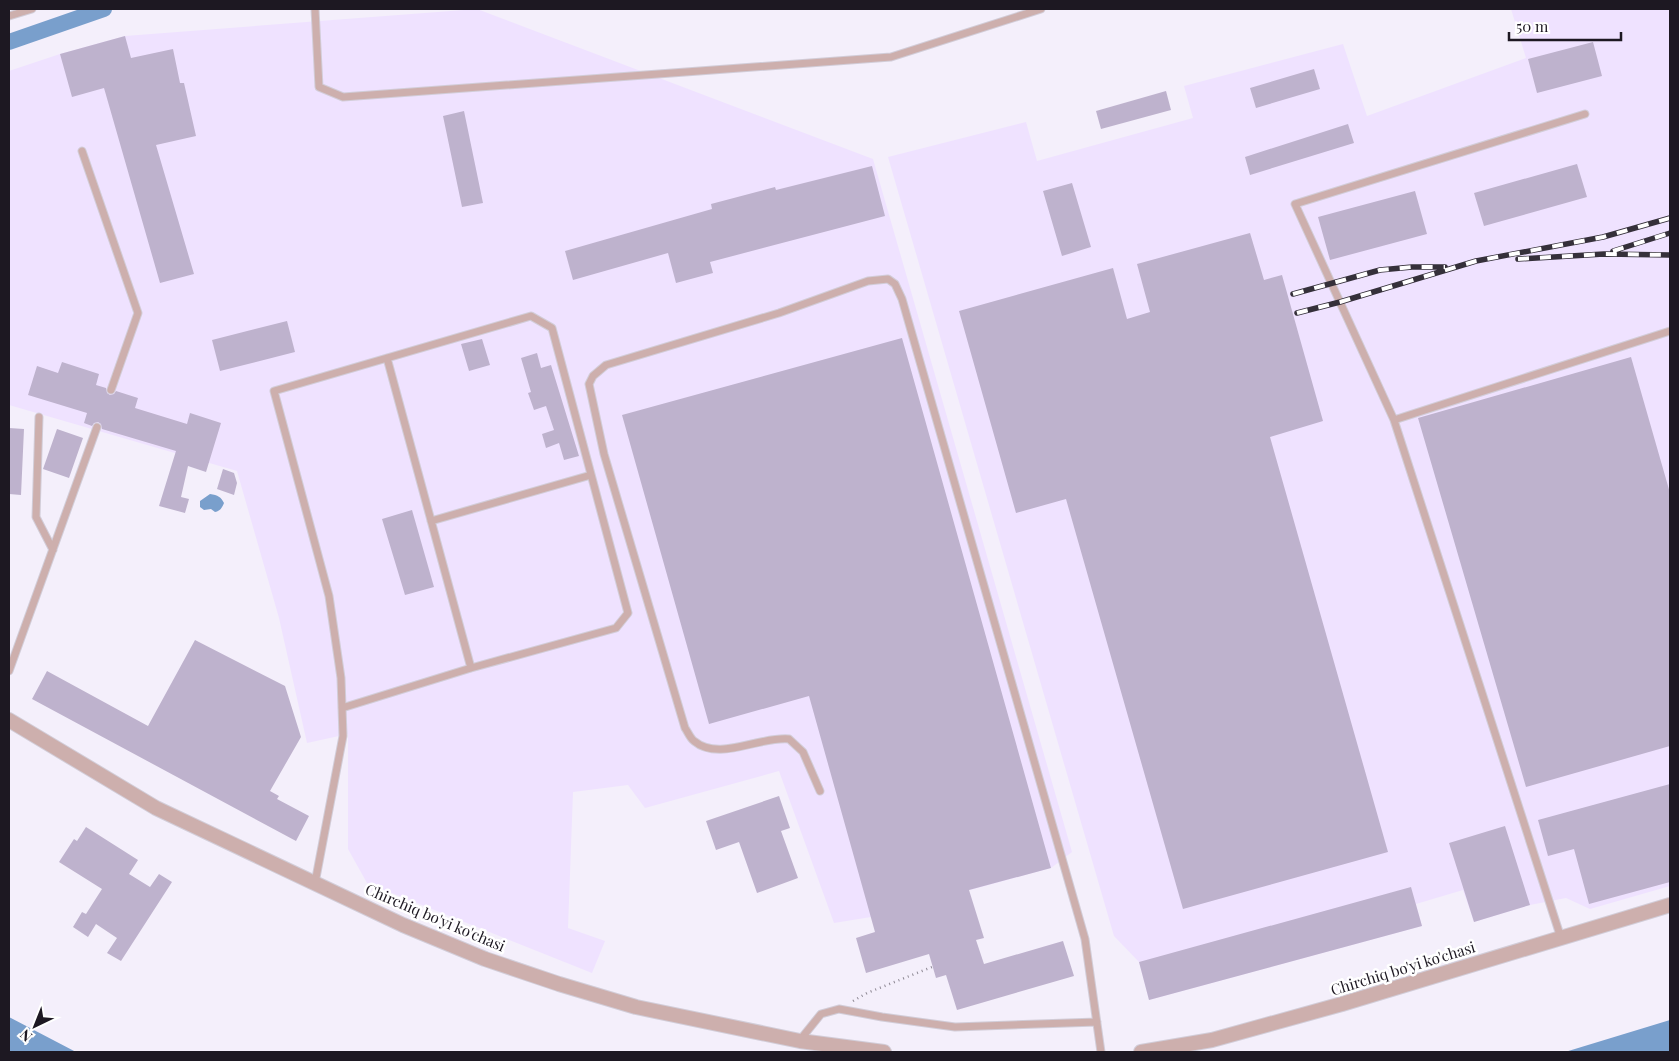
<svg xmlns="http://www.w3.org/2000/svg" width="1679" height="1061" font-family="'Playfair Display',serif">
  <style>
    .built { fill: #efe2ff }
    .water { fill: #799fcc }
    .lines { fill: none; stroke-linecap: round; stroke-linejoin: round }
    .canal { stroke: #799fcc; stroke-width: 16 }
    .building { fill: #beb2cd }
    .lane-casing { stroke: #d2cdd8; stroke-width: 9 }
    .street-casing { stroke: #d2cdd8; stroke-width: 16 }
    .path { stroke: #8e8994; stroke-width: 2.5; stroke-dasharray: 1 4; stroke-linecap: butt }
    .lane { stroke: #cdafad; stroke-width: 7 }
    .street { stroke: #cdafad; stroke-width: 14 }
    .rail-casing { stroke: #35303a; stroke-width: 5.5 }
    .rail { stroke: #fff; stroke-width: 4; stroke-dasharray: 11; stroke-linecap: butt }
    .labels { text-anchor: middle; stroke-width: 5; stroke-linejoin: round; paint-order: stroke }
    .street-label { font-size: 15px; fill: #1d1822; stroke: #fff }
  </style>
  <rect width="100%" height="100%" fill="#f4effb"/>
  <!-- built -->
  <path class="built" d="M477,9L873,159L1072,852L1051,868L871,917L834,923L779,771L645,808L628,785L573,792L568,928L605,941L592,973L367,883L348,849V734L307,743L279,618L237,471L9,405V71L60,54L125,36Z
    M1511,9H1670V886L1590,909L1566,898L1530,905L1474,922L1463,890L1416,904L1422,926L1149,1000L1139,962L1114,936L888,157L1026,122L1037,161L1193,118L1184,86L1343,44L1367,116L1526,58Z"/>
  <!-- water -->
  <path class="water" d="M210,494C218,495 221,497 224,503C222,508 220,511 215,512L211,509L204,510L200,507V501Z
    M9,1017L76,1052H9Z
    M1670,1020V1052H1565Z"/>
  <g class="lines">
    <!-- canal -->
    <path class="canal" d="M9,42L104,9"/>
  </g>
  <!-- building -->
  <path class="building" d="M125,36L131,58L173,49L180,83H184L196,136L156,145L194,274L160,283L104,88L72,97L60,54Z
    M1593,42L1602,76L1537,93L1528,59Z
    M1314,69L1320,89L1256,108L1250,88Z
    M1166,91L1171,110L1101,129L1096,111Z
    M464,111L483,203L462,207L443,116Z
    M1348,124L1354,143L1250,175L1245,157Z
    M1577,164L1587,197L1484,226L1474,193Z
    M872,166L885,216L710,262L713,273L676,283L668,253L573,280L565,251L712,209L711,204L775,187L776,190Z
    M1072,183L1091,247L1062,256L1043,191Z
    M1415,191L1427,234L1330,260L1318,217Z
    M1250,233L1264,280L1282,275L1323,421L1270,437L1388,852L1183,909L1066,499L1016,513L959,311L1113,268L1127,319L1150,312L1137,264Z
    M287,321L295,352L220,371L212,340Z
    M902,338L1051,868L969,890L984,938L976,940L984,964L1063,941L1074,976L957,1010L946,975L936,978L929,954L866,973L856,938L875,932L809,696L709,724L622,415Z
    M482,339L490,365L469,371L461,344Z
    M537,353L541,368L551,365L579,456L564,460L559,443L546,448L542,434L554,430L546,406L534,410L528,393L531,392L521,358Z
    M1631,357L1670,493V746L1526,787L1418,418Z
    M62,362L99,374L96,385L106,388L107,393L110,395L114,394L116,391L138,398L135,408L187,424L190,413L221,423L206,472L188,466L181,497L189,499L185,513L159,506L176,451L102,429L101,424L98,422L94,423L92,426L84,423L87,413L28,395L37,366L58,373Z
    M9,428L24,429L21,495L9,494Z
    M57,429L83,438L69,478L43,469Z
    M223,469L234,473L237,483L234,495L217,489Z
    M412,510L434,587L405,595L382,519Z
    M195,640L285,686L301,737L270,791L279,796L277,799L309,816L296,841L32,699L47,671L148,726Z
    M1670,784V882L1589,904L1574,849L1548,856L1538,820Z
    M779,796L790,828L781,831L798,878L757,893L739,842L716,850L706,821Z
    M1505,826L1530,905L1474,922L1449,843Z
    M86,827L138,860L129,874L150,887L159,874L172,882L121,961L107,953L117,938L96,924L88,937L73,927L82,912L86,914L102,889L59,862L74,839L77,841Z
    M1411,887L1422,926L1149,1000L1139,962Z"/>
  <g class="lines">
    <defs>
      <path id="lane" d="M315,9L319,87L343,97L891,57L1041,9
        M9,16L32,9
        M82,151L138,313L111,390
        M387,358L471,668
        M39,417L36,517L53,550
        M1394,420L1670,331
        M431,521L591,475
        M9,671L97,427
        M820,791L803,752L789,739C759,736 719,762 694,741C690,738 688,732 685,728L604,454L589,384L593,376L606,365L779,313L868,281L888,279L895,284L902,299L1085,939L1101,1052
        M315,883L343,736L341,678L329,596L274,391L531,316L552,328L628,613L616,628L471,668L342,708
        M1561,938L1394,420L1295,204L1585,114
        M800,1040L821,1014L839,1009L882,1017L955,1027L1097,1022"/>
      <path id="street" d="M9,720L156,808L403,925L485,959L559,984L636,1007L800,1041L884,1052
        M1141,1052L1212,1040L1342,1004L1670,905"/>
    </defs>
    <!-- lane casing -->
    <use href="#lane" class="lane-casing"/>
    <!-- street casing -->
    <use href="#street" class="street-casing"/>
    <!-- path -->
    <path class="path" d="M853,1001L867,993L932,967"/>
    <!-- lane -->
    <use href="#lane" class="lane"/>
    <!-- street -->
    <use href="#street" class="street"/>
    <defs>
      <path id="rail" d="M1613,251L1670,233
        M1518,259L1604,254L1670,255
        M1293,294L1380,270L1412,267H1445
        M1297,313L1340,302L1476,261L1603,237L1670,218"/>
    </defs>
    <!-- rail casing -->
    <use href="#rail" class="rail-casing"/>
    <!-- rail -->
    <use href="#rail" class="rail"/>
  </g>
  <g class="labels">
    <!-- street labels -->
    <g class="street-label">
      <text transform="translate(435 918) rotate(23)" y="5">Chirchiq bo'yi ko'chasi</text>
      <text transform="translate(1403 969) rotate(-17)" y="5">Chirchiq bo'yi ko'chasi</text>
    </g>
  </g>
  <!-- border -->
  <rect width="1679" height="1061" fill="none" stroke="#1d1822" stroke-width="20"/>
  <!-- north arrow -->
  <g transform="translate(35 1026) rotate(223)" stroke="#ffffff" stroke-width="4" paint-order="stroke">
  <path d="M0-4L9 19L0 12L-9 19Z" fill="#1d1822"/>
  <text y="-8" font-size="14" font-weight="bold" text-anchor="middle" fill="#1d1822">N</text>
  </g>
  <!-- scale -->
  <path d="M1509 32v8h112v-8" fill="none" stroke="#1d1822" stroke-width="2.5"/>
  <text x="1516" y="32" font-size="15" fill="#1d1822" stroke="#ffffff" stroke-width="4" paint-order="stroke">50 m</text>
</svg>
